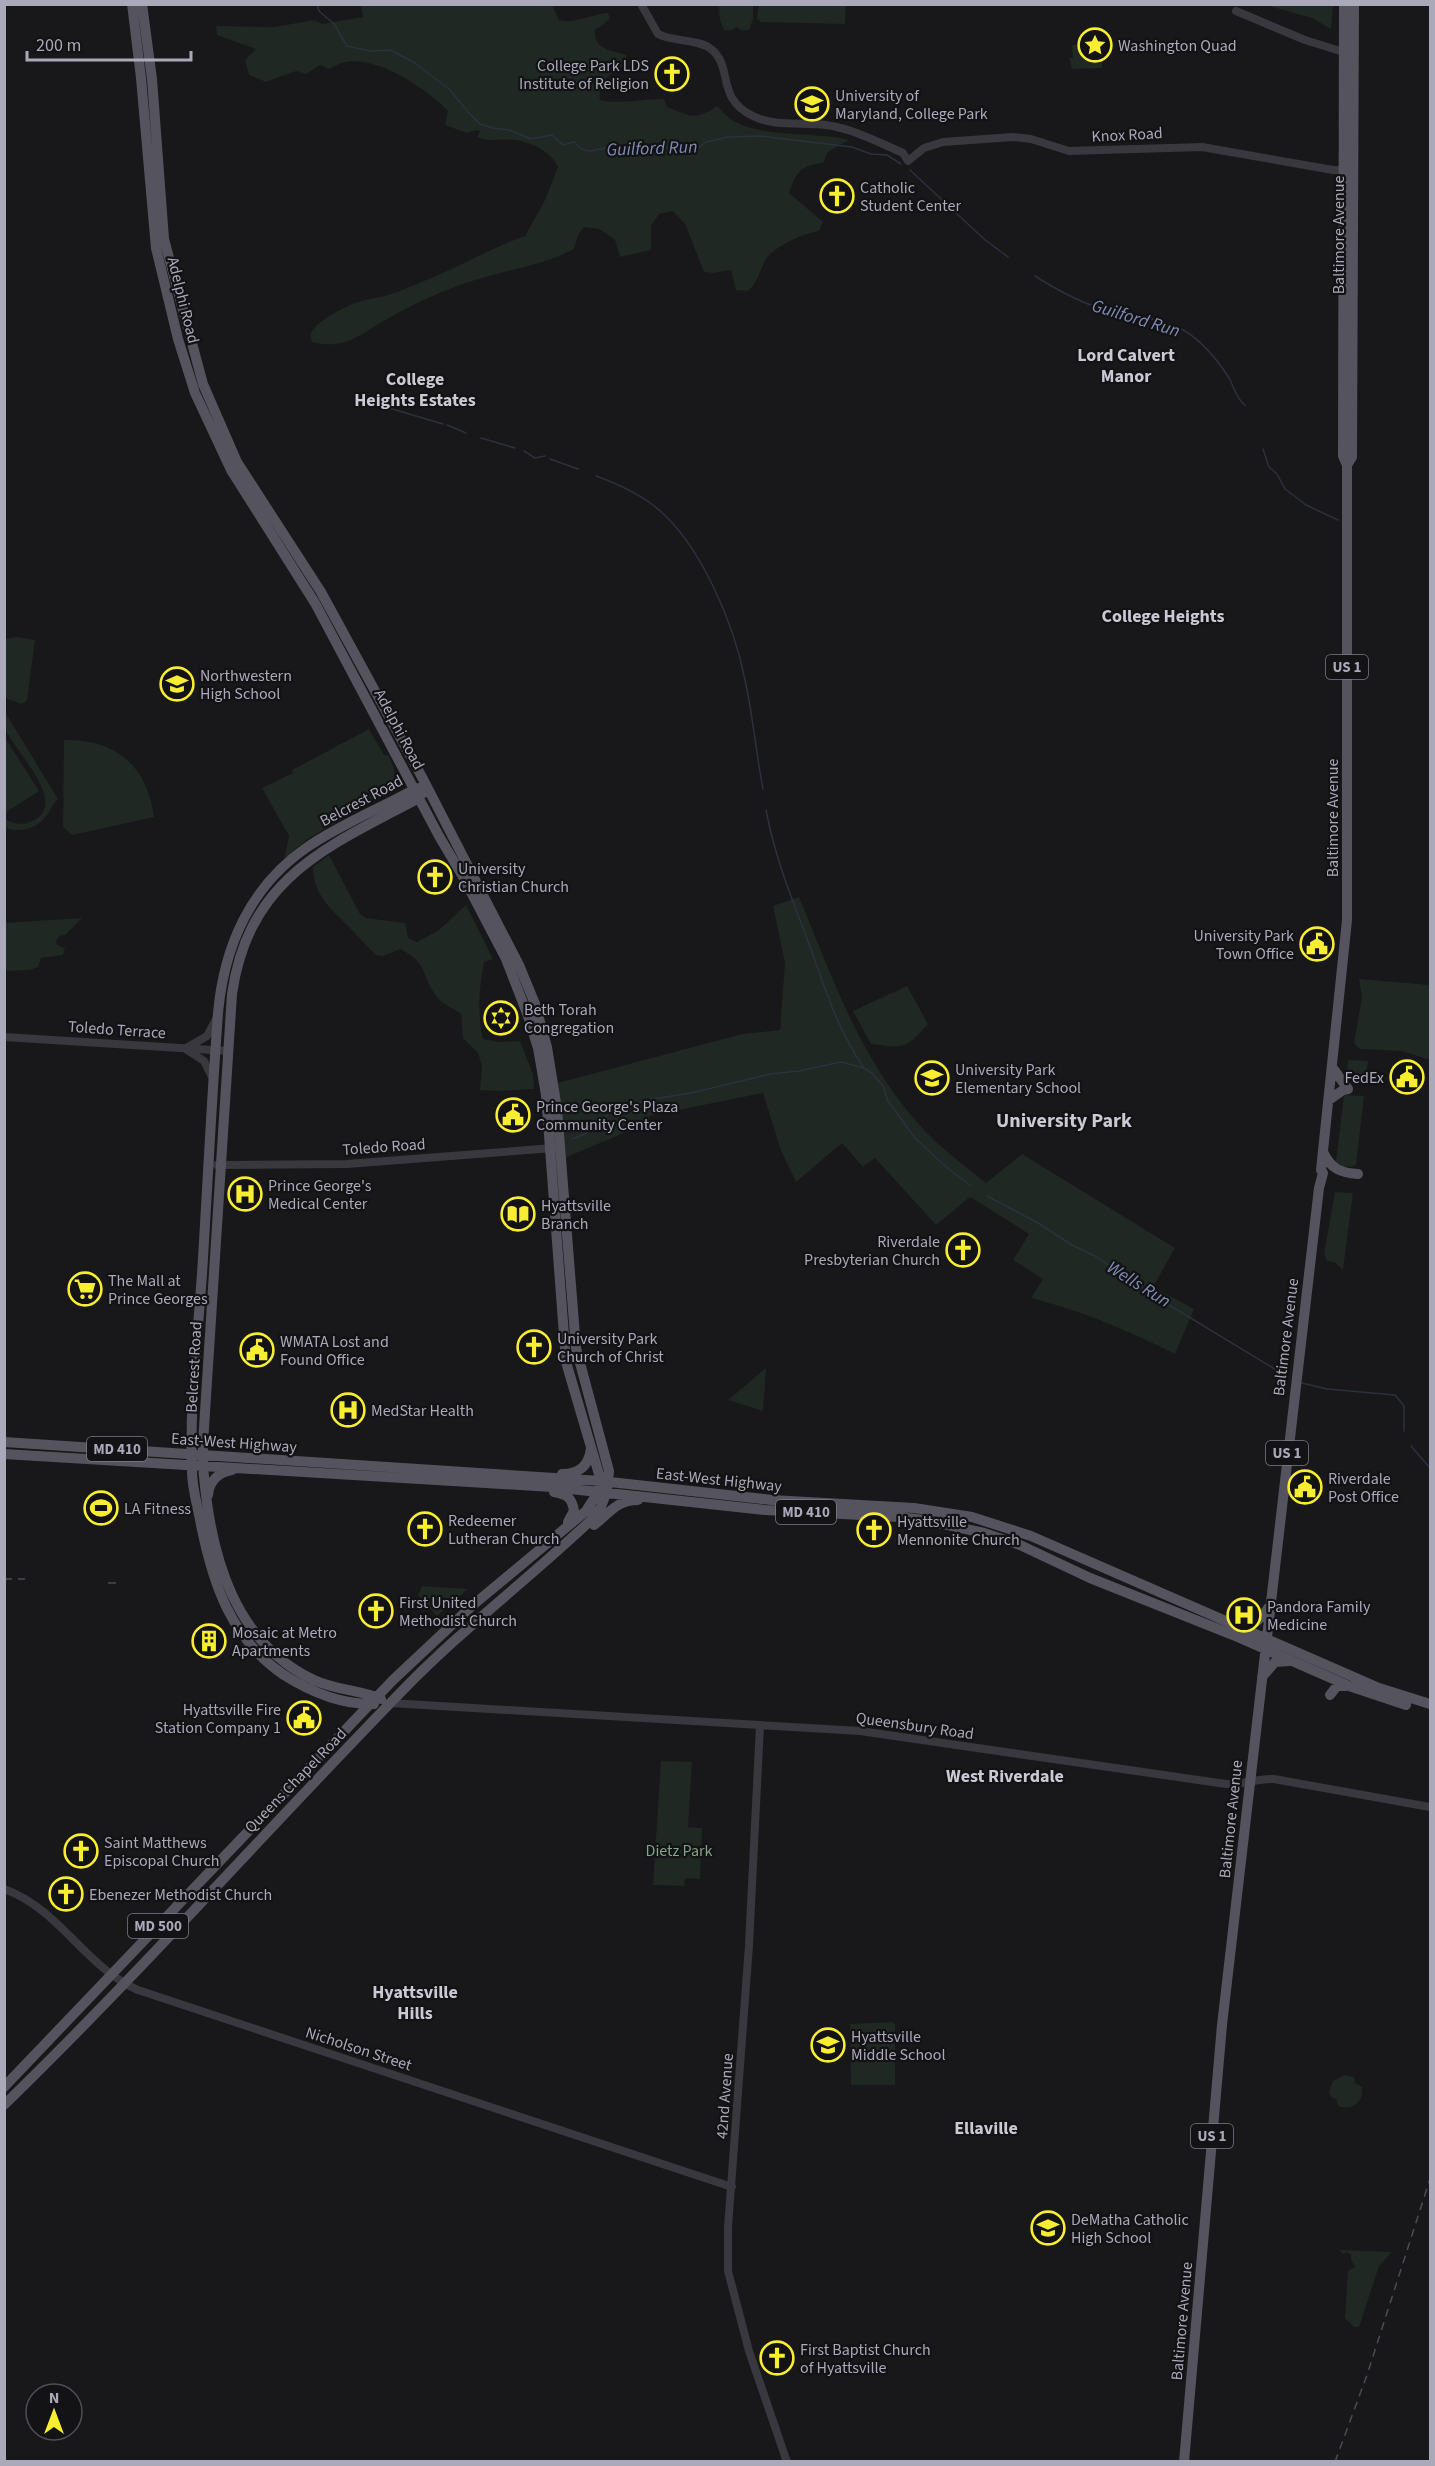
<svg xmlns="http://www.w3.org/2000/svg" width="1435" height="2466" font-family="'Source Sans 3',sans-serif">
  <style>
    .green { fill: #1f2822 }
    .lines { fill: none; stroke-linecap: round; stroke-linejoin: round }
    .stream { stroke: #2d313e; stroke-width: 1.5 }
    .minor { stroke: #39383e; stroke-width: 8 }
    .major { stroke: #55545e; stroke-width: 10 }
    .rail { stroke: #4b4b54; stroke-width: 1.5; stroke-dasharray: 8 6; stroke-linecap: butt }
    .labels { text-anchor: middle; stroke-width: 4.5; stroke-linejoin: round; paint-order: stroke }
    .shield { fill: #131214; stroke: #7c7c88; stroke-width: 1.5 }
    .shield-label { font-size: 15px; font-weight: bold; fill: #a9a9ba }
    .poi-label { font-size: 16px; fill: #a9a9ba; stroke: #131214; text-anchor: start }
    .street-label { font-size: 16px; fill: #a9a9ba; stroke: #131214 }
    .park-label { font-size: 16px; fill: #7fa58c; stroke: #131214 }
    .water-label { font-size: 18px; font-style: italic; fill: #7f8db5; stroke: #131214 }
    .neighbourhood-label { font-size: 18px; font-weight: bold; fill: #cacad5; stroke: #131214 }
    .quarter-label { font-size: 20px; font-weight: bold; fill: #cacad5; stroke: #131214 }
  </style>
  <rect width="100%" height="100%" fill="#181719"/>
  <!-- green -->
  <path class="green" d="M361,4L552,5L559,20C575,24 592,14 608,13L610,18L602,26L595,29C594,51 610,49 626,55V64C611,73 597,81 600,100C622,105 642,98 664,99L667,107C691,116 694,121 717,106C722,111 728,118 734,121C766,139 813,131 849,140L828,152L823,163C801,166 796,171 789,193L823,222L819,231C804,233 771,248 765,261C759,273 758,282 748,291L736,290L731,270L713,273L704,272L685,224L673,211L659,214L651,226V250L620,257L615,240L599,229L584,227L578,235L574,249C546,264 516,268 486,277C455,285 424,299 396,314C367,329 347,352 312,342L310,334C318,321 332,314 346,307C359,300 371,299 385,296C398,292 412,286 424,281C459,267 490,248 525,236L545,200L558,167C552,152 531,142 515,140C502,138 490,143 477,137L480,131L476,130L467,133L445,125L448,111C427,89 374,53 342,63C338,64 333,67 329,69L320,65L306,74L296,71L266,82L249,75L245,60L256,49L217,35L216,26L275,27L314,20L322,24L363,17Z
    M846,4L845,24L761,22L757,19L759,5Z
    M719,5H753V19L749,30H741L737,27L732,30H724L720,20Z
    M1266,5H1333L1331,29L1312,18Z
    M1072,45H1096L1102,50V68L1072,69L1069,58H1073Z
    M17,637L35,640L27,701L21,704L5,698V639Z
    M5,712L58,799C52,804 52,808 47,815C37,829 21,833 5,828V819C11,823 19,825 27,823C77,808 10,748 4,726C4,722 5,716 5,712Z
    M369,729L384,755H388C395,768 398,778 390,792L309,838L284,859L289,836L262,788L293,773L292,770Z
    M4,736L39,791L5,813H4Z
    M64,740C117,739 147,766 154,817L72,835L63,827Z
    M329,855L360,914L366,918L405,923L408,938L417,942L439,930L466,905L493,959L484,962C479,989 477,1012 483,1039L499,1042L520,1041L533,1074L534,1089L500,1091L480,1090L482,1066L478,1053L463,1038L461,1014C454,1009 442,1004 437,997C421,977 429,963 400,949L383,956L376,955C366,946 358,936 349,927C331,909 313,895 313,867Z
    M799,897C834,981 862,1065 927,1133C944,1151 967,1167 986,1183L1022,1154L1175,1248L1153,1287L1194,1309L1175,1354C1126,1330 1085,1312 1031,1298L1043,1279L1013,1260L1029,1234L970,1197L936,1225L875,1158L863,1167L842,1143L796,1182L781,1151L763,1093L649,1116L650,1129L626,1132L562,1159L554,1084L742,1034L780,1030L785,963L773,906Z
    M82,918L65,935L59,936L56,941L57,945L65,948L63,955L41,958L38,967L30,970L5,971V923Z
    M1359,979L1430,985V1060L1402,1051L1360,1049L1354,1043L1362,997Z
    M907,986L928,1024C905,1050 905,1048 871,1044L853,1011Z
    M1348,1060L1368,1061L1365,1083C1347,1082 1346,1076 1348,1060Z
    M1344,1095L1364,1096L1356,1165C1348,1167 1342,1169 1336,1161Z
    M1335,1192L1353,1193L1343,1270L1334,1262L1327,1261L1324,1254Z
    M766,1368L763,1411L728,1400Z
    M422,1586L468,1589L437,1616L418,1595Z
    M661,1761L692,1762L688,1827L702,1828L700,1879L685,1878L684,1886L653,1885Z
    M892,2022L895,2024V2085H851L850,2024Z
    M1344,2075L1354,2077L1355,2083L1362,2087C1364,2102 1353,2111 1338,2106L1336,2099L1331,2097L1329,2091L1333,2081Z
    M1338,2250L1392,2252L1379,2266L1359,2327H1354L1345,2318L1348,2271L1355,2267L1351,2260V2254L1347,2252L1344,2254Z"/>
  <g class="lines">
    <!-- stream -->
    <path class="stream" d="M317,4L319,11L334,24L347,46L370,51L390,50L415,63L450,90L469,113L480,124L493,128L509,130L531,139L552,135L563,145L574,142L583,150L590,151L616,146L645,149L676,147L697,149L706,142L728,137L759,136L852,147L871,154L887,155L901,164
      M910,170L984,239L1008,257
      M1035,276C1057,290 1080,303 1106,310C1131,317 1162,317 1185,331C1204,343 1217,359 1229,378C1234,387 1237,400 1245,405
      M389,408L443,424
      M447,425L466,433
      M481,438L515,448
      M1263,449L1269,467L1277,474L1285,489L1306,505L1338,520
      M524,451L535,458L545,456
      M550,459L578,469
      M596,476C615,483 636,492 653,505C700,541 734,624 745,680C753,716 756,753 763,789
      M766,810C774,853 789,892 805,933C823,981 834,1024 864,1068
      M572,1139L585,1134L609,1114L646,1100L691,1093L770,1074L799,1071L841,1062L864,1068L872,1073L883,1086L888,1101L915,1138L945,1166L970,1185
      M987,1196L1038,1223L1072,1245L1095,1256L1151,1294L1288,1377
      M1302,1383L1327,1389L1395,1395L1404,1406V1431
      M1411,1446L1430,1468"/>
    <!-- minor -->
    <path class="minor" d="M641,4L658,34C673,42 699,39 711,49C734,67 715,98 753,116C774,127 802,122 826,125C854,129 878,142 903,153L908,161L924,148L943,142L1013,137L1031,139L1069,151L1202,147L1333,170H1348
      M1236,11L1305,40L1350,54
      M4,1037L228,1051
      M188,1047L207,1036L216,1019
      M187,1050L204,1061L212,1077
      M217,1165L347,1164L554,1148
      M390,1703L860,1731L1226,1784C1243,1785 1257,1778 1274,1779L1430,1807
      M760,1725L749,1945L728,2227V2271L749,2351L787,2462
      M4,1889C60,1909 85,1967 138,1990L732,2187"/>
    <!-- major -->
    <path class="major" d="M1347,465L1352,457L1354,4
      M1329,1100L1343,1090L1348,1089L1332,1067
      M1323,1152C1331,1169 1341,1173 1358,1174
      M4,1442L601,1481L772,1500L914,1508L972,1517L1031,1536L1379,1688L1430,1704
      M4,1454L552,1487L765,1510L900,1517L930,1521L984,1533L1020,1545L1090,1578L1233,1635L1349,1686L1406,1705
      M562,1474C579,1474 589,1466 591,1448
      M554,1492C566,1494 572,1497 574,1511L568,1522
      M208,1495C209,1482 218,1472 232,1470
      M594,1525C610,1513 616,1500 638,1500
      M1237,1624C1252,1626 1260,1622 1268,1608
      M1262,1677L1275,1662L1290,1661
      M1330,1695L1337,1686H1346
      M381,1699C360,1690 335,1690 314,1680C235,1643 211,1557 204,1476C201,1455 204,1433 205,1412L232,994C249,877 327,847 419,798L423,792
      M374,1704C341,1705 311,1692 284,1675C231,1639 213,1584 201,1525C198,1507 192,1489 192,1471C189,1400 199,1328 203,1258C208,1176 212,1094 218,1013C224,947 250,887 306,848C339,825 379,809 415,789L420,788
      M4,2087L393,1680L473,1605L586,1511L595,1497L601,1481L566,1362L546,1095L538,1048L528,1016L506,959L462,875L439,836L315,603L231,470L195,393L178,339L156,248L141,78L132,4
      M4,2105C142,1971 269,1827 403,1690C462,1629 530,1578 591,1520L601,1507L607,1491L609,1471L576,1348L557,1109L547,1047L535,1004L519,965L423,779L321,592L237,462L203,384L164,239L152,79L142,4
      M1184,2462L1222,2025L1319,1188L1323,1173L1321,1170L1347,920V465L1343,456L1344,4"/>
    <!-- rail -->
    <path class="rail" d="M4,1579H25
      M108,1583H118
      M1335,2462L1367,2375L1430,2179"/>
  </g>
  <!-- icons -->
  <defs>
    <symbol id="sight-ring" viewBox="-11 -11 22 22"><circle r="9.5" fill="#131214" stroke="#f7ed31" stroke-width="1.5"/><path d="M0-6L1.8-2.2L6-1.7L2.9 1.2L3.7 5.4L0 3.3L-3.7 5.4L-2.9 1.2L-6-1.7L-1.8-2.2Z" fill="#f7ed31"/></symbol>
    <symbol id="church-ring" viewBox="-11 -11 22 22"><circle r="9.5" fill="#131214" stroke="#f7ed31" stroke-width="1.5"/><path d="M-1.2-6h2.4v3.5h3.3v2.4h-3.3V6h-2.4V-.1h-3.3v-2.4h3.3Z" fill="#f7ed31"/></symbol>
    <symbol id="university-ring" viewBox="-11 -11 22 22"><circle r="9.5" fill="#131214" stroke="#f7ed31" stroke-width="1.5"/><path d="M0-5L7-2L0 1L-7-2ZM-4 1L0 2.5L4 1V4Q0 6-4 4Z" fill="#f7ed31"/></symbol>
    <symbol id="school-ring" viewBox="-11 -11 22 22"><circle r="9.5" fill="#131214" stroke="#f7ed31" stroke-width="1.5"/><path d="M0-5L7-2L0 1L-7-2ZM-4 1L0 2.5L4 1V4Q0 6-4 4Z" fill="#f7ed31"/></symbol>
    <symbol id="civic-ring" viewBox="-11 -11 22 22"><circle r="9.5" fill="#131214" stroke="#f7ed31" stroke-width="1.5"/><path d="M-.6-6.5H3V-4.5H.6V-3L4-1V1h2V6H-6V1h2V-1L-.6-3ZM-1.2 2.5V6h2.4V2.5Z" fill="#f7ed31"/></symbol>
    <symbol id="synagogue-ring" viewBox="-11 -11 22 22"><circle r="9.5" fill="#131214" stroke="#f7ed31" stroke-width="1.5"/><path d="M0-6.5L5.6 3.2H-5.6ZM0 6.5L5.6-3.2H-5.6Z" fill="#f7ed31"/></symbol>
    <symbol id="hospital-ring" viewBox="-11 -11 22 22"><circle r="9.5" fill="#131214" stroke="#f7ed31" stroke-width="1.5"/><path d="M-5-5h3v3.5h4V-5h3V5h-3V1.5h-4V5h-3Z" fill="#f7ed31"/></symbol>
    <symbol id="library-ring" viewBox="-11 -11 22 22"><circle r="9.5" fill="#131214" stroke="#f7ed31" stroke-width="1.5"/><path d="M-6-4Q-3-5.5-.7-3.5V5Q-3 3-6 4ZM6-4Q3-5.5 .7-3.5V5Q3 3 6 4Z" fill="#f7ed31"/></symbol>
    <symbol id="supermarket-ring" viewBox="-11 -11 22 22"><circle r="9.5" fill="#131214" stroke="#f7ed31" stroke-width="1.5"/><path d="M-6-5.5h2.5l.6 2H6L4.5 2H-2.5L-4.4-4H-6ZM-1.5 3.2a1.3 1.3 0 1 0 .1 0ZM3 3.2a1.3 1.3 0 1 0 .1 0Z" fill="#f7ed31"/></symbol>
    <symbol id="stadium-ring" viewBox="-11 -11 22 22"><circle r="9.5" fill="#131214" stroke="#f7ed31" stroke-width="1.5"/><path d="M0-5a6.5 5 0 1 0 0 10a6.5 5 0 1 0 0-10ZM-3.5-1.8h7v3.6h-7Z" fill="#f7ed31"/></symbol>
    <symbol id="building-ring" viewBox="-11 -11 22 22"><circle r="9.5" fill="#131214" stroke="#f7ed31" stroke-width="1.5"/><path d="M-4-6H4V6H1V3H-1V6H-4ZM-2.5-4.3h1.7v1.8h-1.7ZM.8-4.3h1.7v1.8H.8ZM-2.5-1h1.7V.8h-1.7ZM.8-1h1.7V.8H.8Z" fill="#f7ed31"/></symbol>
  </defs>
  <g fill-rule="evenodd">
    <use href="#sight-ring" x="1076" y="26" width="38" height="38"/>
    <use href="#church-ring" x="653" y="55" width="38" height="38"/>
    <use href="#university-ring" x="793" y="85" width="38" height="38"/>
    <use href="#church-ring" x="818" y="177" width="38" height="38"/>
    <use href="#school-ring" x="158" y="665" width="38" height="38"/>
    <use href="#church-ring" x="416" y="858" width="38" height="38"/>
    <use href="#civic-ring" x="1298" y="925" width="38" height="38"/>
    <use href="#synagogue-ring" x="482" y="999" width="38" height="38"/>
    <use href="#civic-ring" x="1388" y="1058" width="38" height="38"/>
    <use href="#school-ring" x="913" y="1059" width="38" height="38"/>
    <use href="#civic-ring" x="494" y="1096" width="38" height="38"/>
    <use href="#hospital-ring" x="226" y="1175" width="38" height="38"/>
    <use href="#library-ring" x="499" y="1195" width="38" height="38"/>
    <use href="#church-ring" x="944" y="1231" width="38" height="38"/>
    <use href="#supermarket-ring" x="66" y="1270" width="38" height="38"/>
    <use href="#church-ring" x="515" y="1328" width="38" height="38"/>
    <use href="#civic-ring" x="238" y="1331" width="38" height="38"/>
    <use href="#hospital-ring" x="329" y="1391" width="38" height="38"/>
    <use href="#civic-ring" x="1286" y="1468" width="38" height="38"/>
    <use href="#stadium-ring" x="82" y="1489" width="38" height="38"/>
    <use href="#church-ring" x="406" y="1510" width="38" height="38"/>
    <use href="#church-ring" x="855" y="1511" width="38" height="38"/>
    <use href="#church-ring" x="357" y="1592" width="38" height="38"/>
    <use href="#hospital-ring" x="1225" y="1596" width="38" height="38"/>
    <use href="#building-ring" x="190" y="1622" width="38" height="38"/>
    <use href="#civic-ring" x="285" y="1699" width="38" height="38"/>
    <use href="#church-ring" x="62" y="1832" width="38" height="38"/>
    <use href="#church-ring" x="47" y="1875" width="38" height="38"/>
    <use href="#school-ring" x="809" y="2026" width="38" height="38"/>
    <use href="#school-ring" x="1029" y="2209" width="38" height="38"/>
    <use href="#church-ring" x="758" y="2339" width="38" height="38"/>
  </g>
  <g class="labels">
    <!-- shield labels -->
    <g class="shield">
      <rect x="1326" y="655" width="42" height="24" rx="4.5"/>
      <rect x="87" y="1437" width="60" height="24" rx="4.5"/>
      <rect x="1266" y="1441" width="42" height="24" rx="4.5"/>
      <rect x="776" y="1500" width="60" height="24" rx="4.5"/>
      <rect x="128" y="1914" width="60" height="24" rx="4.5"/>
      <rect x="1191" y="2124" width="42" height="24" rx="4.5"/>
    </g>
    <g class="shield-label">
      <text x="1347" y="672">US 1</text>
      <text x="117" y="1454">MD 410</text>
      <text x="1287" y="1458">US 1</text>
      <text x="806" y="1517">MD 410</text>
      <text x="158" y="1931">MD 500</text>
      <text x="1212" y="2141">US 1</text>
    </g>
    <!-- poi labels -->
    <g class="poi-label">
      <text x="1118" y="51">Washington Quad</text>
      <text x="649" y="71" text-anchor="end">College Park LDS<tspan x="649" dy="18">Institute of Religion</tspan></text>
      <text x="835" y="101">University of<tspan x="835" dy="18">Maryland, College Park</tspan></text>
      <text x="860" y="193">Catholic<tspan x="860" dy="18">Student Center</tspan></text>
      <text x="200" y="681">Northwestern<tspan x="200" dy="18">High School</tspan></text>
      <text x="458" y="874">University<tspan x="458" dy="18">Christian Church</tspan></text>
      <text x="1294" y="941" text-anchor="end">University Park<tspan x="1294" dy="18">Town Office</tspan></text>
      <text x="524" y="1015">Beth Torah<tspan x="524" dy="18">Congregation</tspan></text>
      <text x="955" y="1075">University Park<tspan x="955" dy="18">Elementary School</tspan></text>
      <text x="1384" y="1083" text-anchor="end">FedEx</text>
      <text x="536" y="1112">Prince George's Plaza<tspan x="536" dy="18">Community Center</tspan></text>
      <text x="268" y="1191">Prince George's<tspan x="268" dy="18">Medical Center</tspan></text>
      <text x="541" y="1211">Hyattsville<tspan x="541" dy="18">Branch</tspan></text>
      <text x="940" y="1247" text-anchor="end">Riverdale<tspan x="940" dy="18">Presbyterian Church</tspan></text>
      <text x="108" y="1286">The Mall at<tspan x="108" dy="18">Prince Georges</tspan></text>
      <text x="557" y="1344">University Park<tspan x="557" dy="18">Church of Christ</tspan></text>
      <text x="280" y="1347">WMATA Lost and<tspan x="280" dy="18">Found Office</tspan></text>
      <text x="371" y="1416">MedStar Health</text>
      <text x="1328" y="1484">Riverdale<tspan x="1328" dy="18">Post Office</tspan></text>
      <text x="124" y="1514">LA Fitness</text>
      <text x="448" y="1526">Redeemer<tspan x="448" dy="18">Lutheran Church</tspan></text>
      <text x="897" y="1527">Hyattsville<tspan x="897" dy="18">Mennonite Church</tspan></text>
      <text x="399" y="1608">First United<tspan x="399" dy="18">Methodist Church</tspan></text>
      <text x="1267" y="1612">Pandora Family<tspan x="1267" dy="18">Medicine</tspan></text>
      <text x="232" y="1638">Mosaic at Metro<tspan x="232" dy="18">Apartments</tspan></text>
      <text x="281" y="1715" text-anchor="end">Hyattsville Fire<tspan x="281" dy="18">Station Company 1</tspan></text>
      <text x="104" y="1848">Saint Matthews<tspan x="104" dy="18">Episcopal Church</tspan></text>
      <text x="89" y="1900">Ebenezer Methodist Church</text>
      <text x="851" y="2042">Hyattsville<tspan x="851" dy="18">Middle School</tspan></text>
      <text x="1071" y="2225">DeMatha Catholic<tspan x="1071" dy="18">High School</tspan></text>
      <text x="800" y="2355">First Baptist Church<tspan x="800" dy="18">of Hyattsville</tspan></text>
    </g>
    <!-- street labels -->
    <g class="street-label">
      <text transform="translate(1127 134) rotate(-3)" y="6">Knox Road</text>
      <text transform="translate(1338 235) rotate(-90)" y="6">Baltimore Avenue</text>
      <text transform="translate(184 300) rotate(76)" y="6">Adelphi Road</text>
      <text transform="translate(400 729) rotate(62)" y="6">Adelphi Road</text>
      <text transform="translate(361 800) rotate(-28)" y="6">Belcrest Road</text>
      <text transform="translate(1332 818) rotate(-90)" y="6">Baltimore Avenue</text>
      <text transform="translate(117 1029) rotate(4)" y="6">Toledo Terrace</text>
      <text transform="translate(384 1146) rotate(-4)" y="6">Toledo Road</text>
      <text transform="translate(1285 1337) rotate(-83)" y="6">Baltimore Avenue</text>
      <text transform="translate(193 1367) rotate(-87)" y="6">Belcrest Road</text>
      <text transform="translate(234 1442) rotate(4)" y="6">East-West Highway</text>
      <text transform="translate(719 1479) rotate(6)" y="6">East-West Highway</text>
      <text transform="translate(915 1725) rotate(8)" y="6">Queensbury Road</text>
      <text transform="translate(295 1780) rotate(-46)" y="6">Queens Chapel Road</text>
      <text transform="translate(1230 1819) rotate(-84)" y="6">Baltimore Avenue</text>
      <text transform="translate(359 2048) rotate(18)" y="6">Nicholson Street</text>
      <text transform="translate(724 2096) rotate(-86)" y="6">42nd Avenue</text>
      <text transform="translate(1181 2321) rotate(-85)" y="6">Baltimore Avenue</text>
    </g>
    <!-- park labels -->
    <g class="park-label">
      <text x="679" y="1856">Dietz Park</text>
    </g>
    <!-- water labels -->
    <g class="water-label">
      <text transform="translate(652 148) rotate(-2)" y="6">Guilford Run</text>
      <text transform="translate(1136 318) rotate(17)" y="6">Guilford Run</text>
      <text transform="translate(1139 1284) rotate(32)" y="6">Wells Run</text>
    </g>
    <!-- neighbourhood labels -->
    <g class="neighbourhood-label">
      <text x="1126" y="361">Lord Calvert<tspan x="1126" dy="21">Manor</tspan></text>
      <text x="415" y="385">College<tspan x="415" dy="21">Heights Estates</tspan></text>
      <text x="1163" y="622">College Heights</text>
      <text x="1005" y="1782">West Riverdale</text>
      <text x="415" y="1998">Hyattsville<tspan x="415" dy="21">Hills</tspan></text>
      <text x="986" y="2134">Ellaville</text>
    </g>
    <!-- quarter labels -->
    <g class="quarter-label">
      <text x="1064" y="1127">University Park</text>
    </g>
  </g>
  <!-- border -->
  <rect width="1435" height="2466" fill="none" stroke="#a9a9ba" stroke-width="12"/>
  <!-- north arrow -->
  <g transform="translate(54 2412)"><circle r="28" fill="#131214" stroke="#4f4e56" stroke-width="1.5"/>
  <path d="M0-4.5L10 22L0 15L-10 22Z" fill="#f7ed31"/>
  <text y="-9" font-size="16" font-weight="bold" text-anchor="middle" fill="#a9a9ba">N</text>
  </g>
  <!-- scale -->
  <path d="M27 51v9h164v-9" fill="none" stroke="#a9a9ba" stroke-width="3"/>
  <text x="36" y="51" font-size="18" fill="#a9a9ba" stroke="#131214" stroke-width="4.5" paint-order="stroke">200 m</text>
</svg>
